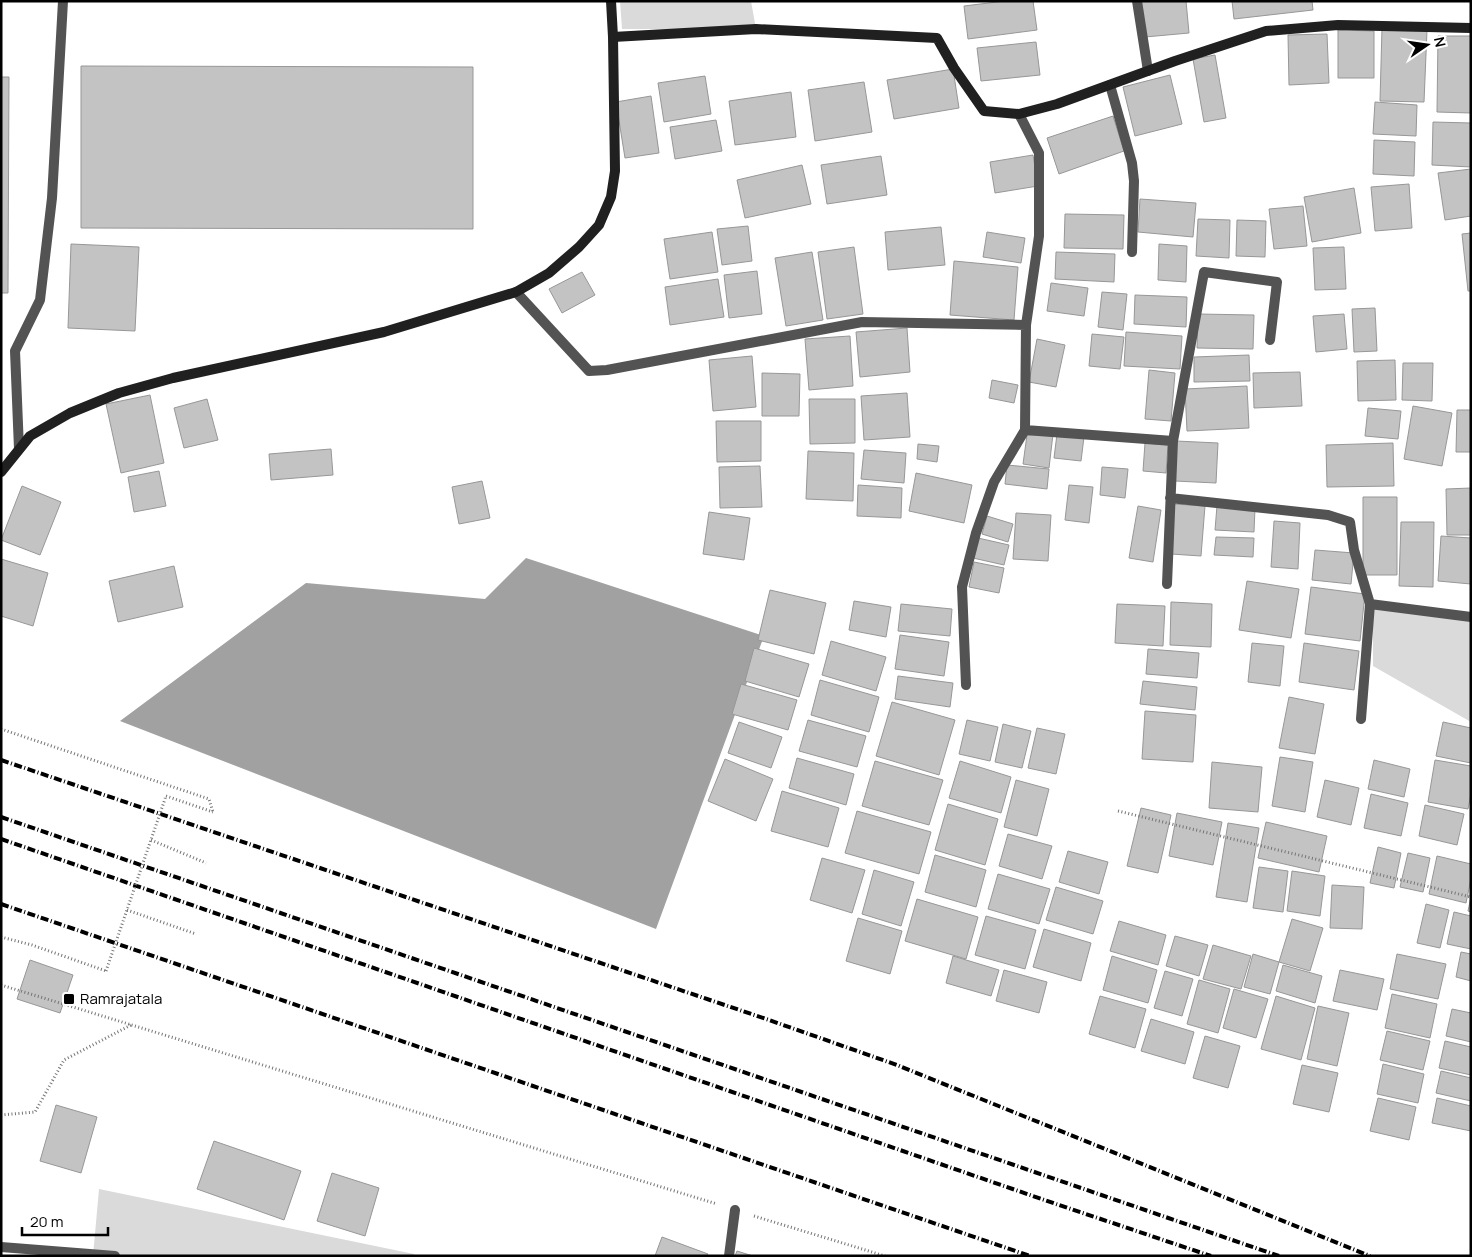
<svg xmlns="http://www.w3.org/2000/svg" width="1472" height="1257" font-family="Manrope,sans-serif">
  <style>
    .green { fill: #dadada }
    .water { fill: #a1a1a1 }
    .building { fill: #c3c3c3; stroke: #979797 }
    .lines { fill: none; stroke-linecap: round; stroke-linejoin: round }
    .path { stroke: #757575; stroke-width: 3; stroke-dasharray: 1 2.5; stroke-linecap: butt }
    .lane { stroke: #535353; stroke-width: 10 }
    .street { stroke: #535353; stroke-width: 10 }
    .secondary { stroke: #202020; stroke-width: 10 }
    .rail { stroke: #000; stroke-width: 4; stroke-dasharray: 8 2.5 1 2.5; stroke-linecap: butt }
    .path-bridge { stroke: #757575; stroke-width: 3; stroke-dasharray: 1 2.5; stroke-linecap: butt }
    .poi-dot { fill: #000; stroke: #fff; stroke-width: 2 }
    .labels { text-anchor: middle; stroke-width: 4.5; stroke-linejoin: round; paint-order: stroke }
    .poi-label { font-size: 15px; fill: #000; stroke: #fff; text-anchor: start }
  </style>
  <rect width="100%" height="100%" fill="#fff"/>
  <!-- green -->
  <path class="green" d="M620,1H751L756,29H622Z
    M1373,607L1471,617V722L1373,666Z
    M99,1189L414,1254L415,1256H93Z"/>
  <!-- water -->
  <path class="water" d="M526,558L764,636L656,929L120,721L306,583L485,599Z"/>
  <!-- building -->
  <path class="building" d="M1005,1H1033L1037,30L968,39L964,6Z
    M1141,1H1186L1189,33L1145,37Z
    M1232,1H1312L1313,10L1234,19Z
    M1382,28L1427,30L1424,102L1380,101Z
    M1338,30L1374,31V78H1338Z
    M1327,34L1329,83L1289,85L1288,35Z
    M1438,36H1471V113L1437,112Z
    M1036,42L1040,75L981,81L977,48Z
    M1215,55L1226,118L1204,122L1193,59Z
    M81,66L473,67V229L81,228Z
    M953,69L959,108L894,119L887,80Z
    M1170,75L1182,124L1135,136L1123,87Z
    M705,76L711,114L664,122L658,83Z
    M1,77H9L8,293H1Z
    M864,82L872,132L815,141L808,90Z
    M791,92L796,137L735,145L729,101Z
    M651,96L659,153L625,158L616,102Z
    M1375,102L1417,105L1416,136L1373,134Z
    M1113,116L1124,151L1059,174L1047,138Z
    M716,120L722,151L675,159L670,127Z
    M1433,122L1471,123V167L1432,165Z
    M1374,140L1415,142L1414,176L1373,174Z
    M1033,155L1038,186L995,193L990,162Z
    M881,156L887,195L827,204L821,165Z
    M802,165L811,204L745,218L737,180Z
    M1471,169V216L1445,220L1438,173Z
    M1409,184L1412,228L1375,231L1371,187Z
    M1354,188L1361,233L1312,242L1304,197Z
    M1140,199L1196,203L1193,237L1138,232Z
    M1303,206L1307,246L1274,249L1269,209Z
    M1065,214L1124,215L1123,249L1064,248Z
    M1198,219L1230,220L1229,258L1196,256Z
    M1237,220L1266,221L1265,257L1236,256Z
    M748,226L752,261L722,265L717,229Z
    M941,227L945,265L888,270L885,232Z
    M712,232L718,272L670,279L664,239Z
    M987,232L1025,238L1021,263L983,257Z
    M1471,233V291H1468L1462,234Z
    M71,244L139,247L135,331L68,328Z
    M1159,244L1187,246L1186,282L1158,280Z
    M854,247L863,314L827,319L818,252Z
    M1344,247L1346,289L1315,290L1313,248Z
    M812,252L823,320L786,326L775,258Z
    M1056,252L1115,254L1114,282L1055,279Z
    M954,261L1018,267L1014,320L950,315Z
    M757,271L762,314L729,318L724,275Z
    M582,272L595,295L562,313L549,289Z
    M718,279L724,317L670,325L665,287Z
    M1051,283L1088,288L1084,316L1047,311Z
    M1102,292L1127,294L1123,330L1098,327Z
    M1135,295L1187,297L1186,327L1134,324Z
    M1375,308L1377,351L1354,352L1352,309Z
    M1198,314L1254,315L1253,349L1197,348Z
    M1344,314L1347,349L1316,352L1313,316Z
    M907,328L910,372L860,377L856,332Z
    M1126,332L1182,336L1180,369L1124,366Z
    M1092,334L1124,337L1120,369L1089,366Z
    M850,336L853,386L809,390L805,339Z
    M1037,339L1065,345L1056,387L1029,382Z
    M1249,355L1250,381L1194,382V357Z
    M752,356L756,407L713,411L709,360Z
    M1395,360L1396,400L1358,401L1357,361Z
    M1403,363H1433L1432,401L1402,400Z
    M1149,370L1175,373L1171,421L1145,419Z
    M1300,372L1302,406L1254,408L1253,373Z
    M762,373L800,374L799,416H762Z
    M992,380L1018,385L1014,403L989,398Z
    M1247,386L1249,428L1187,431L1185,389Z
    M907,393L910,437L864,440L861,396Z
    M150,395L164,463L121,473L106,404Z
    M207,399L218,440L184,448L174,408Z
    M809,399H855V443L810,444Z
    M1413,406L1452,413L1442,466L1404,459Z
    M1368,408L1401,411L1398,439L1365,436Z
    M1457,410H1471V452H1456Z
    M716,421H761V461L717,462Z
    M1053,434L1049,468L1023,464L1027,435Z
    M1057,434L1084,437L1081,461L1054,458Z
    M1176,441L1218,443L1216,483L1175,481Z
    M1145,443L1168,445L1166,473L1143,471Z
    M1393,443L1394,486L1327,487L1326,445Z
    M918,444L939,446L937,462L917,459Z
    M331,449L333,475L271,480L269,454Z
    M864,450L906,453L904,483L861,479Z
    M808,451L854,453L853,501L806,499Z
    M1007,465L1049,469L1047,489L1005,484Z
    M760,466L762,507L720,508L719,467Z
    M1102,467L1128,469L1125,498L1100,495Z
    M159,471L166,506L134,512L128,477Z
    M916,473L972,485L964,523L909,511Z
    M482,481L490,518L459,524L452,487Z
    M858,485L902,488L901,518L857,516Z
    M1069,485L1093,487L1089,523L1065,520Z
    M22,486L61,502L40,555L1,540Z
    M1471,488V535H1447L1446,489Z
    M1363,497H1397V575H1363Z
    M1174,504L1205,506L1201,556L1171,554Z
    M1138,506L1161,510L1153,562L1129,558Z
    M1217,506L1255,508L1254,532L1215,530Z
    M709,512L750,518L744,560L703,554Z
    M1016,513L1051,515L1048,561L1013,559Z
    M987,516L1013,524L1008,542L982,534Z
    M1274,521L1300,523L1298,569L1271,567Z
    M1401,522H1434L1433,587L1399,586Z
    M1441,536L1471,538V584L1438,581Z
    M1216,537L1254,538L1253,557L1214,555Z
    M978,538L1009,545L1004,565L973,558Z
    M1315,550L1354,553L1351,584L1312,580Z
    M1,559L48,573L33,626L1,616Z
    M974,562L1004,568L999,593L969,587Z
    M174,566L183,607L118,622L109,581Z
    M1247,581L1299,589L1291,638L1239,630Z
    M1311,587L1365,594L1360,641L1305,634Z
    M770,590L826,603L814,654L758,640Z
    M854,601L891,607L886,637L849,630Z
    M1171,602L1212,604L1211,647L1170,645Z
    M901,604L952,609L950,636L898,631Z
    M1117,604L1165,606L1163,646L1115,643Z
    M900,635L949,642L944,676L895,669Z
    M831,641L886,657L876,691L822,675Z
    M1252,643L1284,646L1280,686L1248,682Z
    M1304,643L1359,651L1354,690L1299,682Z
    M754,648L809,664L799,697L745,681Z
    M1148,649L1199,653L1197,678L1146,674Z
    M898,676L953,683L950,707L895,699Z
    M820,680L879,697L869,732L811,715Z
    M1143,681L1197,687L1195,710L1140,704Z
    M741,684L797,700L788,730L732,714Z
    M1289,697L1324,704L1315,754L1279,748Z
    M892,702L955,720L939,775L876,756Z
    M1145,711L1196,715L1193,762L1142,759Z
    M808,720L866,736L857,767L799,751Z
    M967,720L998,727L990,761L959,754Z
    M739,722L782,737L771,768L728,753Z
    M1443,722L1471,728V763L1436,756Z
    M1003,724L1031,731L1022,768L995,762Z
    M1037,728L1065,734L1056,774L1028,768Z
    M1280,757L1313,762L1305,812L1272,806Z
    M797,758L854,774L846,805L789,788Z
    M725,759L773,779L756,821L708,801Z
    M1374,760L1410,769L1404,797L1368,789Z
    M1435,760L1471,766V794L1468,809L1428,802Z
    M875,761L943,780L929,825L862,806Z
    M960,761L1011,777L1001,813L949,798Z
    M1212,762L1262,767L1258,812L1209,808Z
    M1016,780L1049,789L1037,836L1004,827Z
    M1325,780L1359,788L1351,825L1317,817Z
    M782,791L839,808L828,847L771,831Z
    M1371,794L1408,803L1401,836L1364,828Z
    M948,804L998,819L985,865L935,850Z
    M1425,805L1464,814L1457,845L1419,836Z
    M1141,808L1171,815L1158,873L1127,866Z
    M857,811L931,832L919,874L845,853Z
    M1177,813L1222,822L1213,865L1169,856Z
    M1266,822L1327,836L1319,872L1258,858Z
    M1228,823L1259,828L1247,902L1216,897Z
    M1008,834L1052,846L1042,879L999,866Z
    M1378,847L1401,853L1394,888L1370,883Z
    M1068,851L1108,862L1099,894L1059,882Z
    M1408,853L1430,858L1423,892L1400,887Z
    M935,855L986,870L976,907L925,892Z
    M1437,856L1471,864V879L1466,903L1429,894Z
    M822,858L865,870L852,913L810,900Z
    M1259,867L1288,871L1283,912L1253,908Z
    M874,870L914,882L901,926L862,914Z
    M1292,871L1325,876L1320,916L1287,911Z
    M998,874L1050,889L1039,924L988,909Z
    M1332,885L1364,887L1362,929L1330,928Z
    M1056,887L1103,901L1093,934L1046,920Z
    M1471,897V912L1468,911Z
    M917,899L978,917L966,959L905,941Z
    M1426,904L1449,910L1440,948L1417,943Z
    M1454,912L1471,916V949L1447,944Z
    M986,916L1036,930L1025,969L975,955Z
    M858,918L902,931L890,974L846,961Z
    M1292,919L1323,928L1310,971L1279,962Z
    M1119,921L1166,935L1158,965L1110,951Z
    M1044,929L1091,943L1081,981L1033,967Z
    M1175,936L1208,945L1199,976L1166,966Z
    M1213,945L1251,956L1241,989L1203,979Z
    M1461,952L1471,954V981L1456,977Z
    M1253,954L1279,962L1270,994L1244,987Z
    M1397,954L1446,964L1438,999L1390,989Z
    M953,956L999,970L991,996L946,983Z
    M1112,956L1157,970L1148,1003L1103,990Z
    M30,960L73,975L60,1013L17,999Z
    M1283,965L1322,976L1315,1003L1276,991Z
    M1004,970L1047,982L1039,1013L996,1001Z
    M1340,970L1384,979L1377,1010L1333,1001Z
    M1165,971L1193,979L1182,1016L1154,1008Z
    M1199,980L1230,989L1218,1033L1187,1024Z
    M1234,989L1268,999L1256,1038L1223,1028Z
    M1392,994L1437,1004L1430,1038L1385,1028Z
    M1100,996L1146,1009L1135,1048L1089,1034Z
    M1276,996L1315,1008L1301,1060L1261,1049Z
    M1318,1006L1349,1013L1337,1066L1307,1059Z
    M1452,1009L1471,1013V1042L1446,1036Z
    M1151,1019L1194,1032L1185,1064L1141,1051Z
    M1387,1031L1430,1041L1423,1070L1380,1060Z
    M1205,1036L1240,1046L1228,1088L1193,1078Z
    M1445,1041L1471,1047V1075L1439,1068Z
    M1383,1064L1424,1074L1418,1103L1377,1094Z
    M1302,1065L1338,1073L1329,1112L1293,1104Z
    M1441,1071L1471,1078V1101L1436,1093Z
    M1378,1098L1416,1107L1409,1140L1370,1131Z
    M1437,1098L1471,1106V1131L1432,1123Z
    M56,1105L97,1117L81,1173L40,1161Z
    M214,1141L301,1171L284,1220L197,1189Z
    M332,1173L379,1188L365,1236L317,1221Z
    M662,1237L708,1254L707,1256H655Z
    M737,1251L753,1256H735Z"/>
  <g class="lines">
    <!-- path -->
    <path class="path" d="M1,729L209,799L213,812
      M166,796L213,812
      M1118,811L1471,897
      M151,840L206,863
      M127,910L196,934
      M1,937L32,945L106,971
      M1,985L717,1204
      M1,1115L35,1112L64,1060L131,1025
      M754,1216L885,1256"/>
    <!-- lane -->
    <path class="lane" d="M19,449L15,351L40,300L52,198L63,1
      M1,1247L115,1256"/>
    <!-- street -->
    <path class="street" d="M1137,1L1148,71
      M1110,85L1132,163L1134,181L1132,252
      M516,292L589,371L607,370L862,322L1026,325
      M1025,430L1173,441L1204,272L1277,282L1270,340
      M1170,498L1328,515L1350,522L1354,550L1370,604L1361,719
      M1167,584L1173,441
      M1370,604L1471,617
      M966,685L962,587L976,533L994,482L1025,430L1026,325L1039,236V153L1019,114
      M729,1256L735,1210"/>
    <!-- secondary -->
    <path class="secondary" d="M613,37L756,29L937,38L954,68L984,111L1019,114L1057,104L1175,61L1266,31L1338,25L1471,28
      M1,472L30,436L70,413L119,393L173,378L384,332L516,292L549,273L579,247L599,225L611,197L615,171L613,37L611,1"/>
    <!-- rail -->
    <path class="rail" d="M1,760L769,1020L897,1065L1370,1256
      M1,817L1279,1256
      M1,839L1056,1204L1211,1256
      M1,904L1030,1256"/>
    <!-- path-bridge -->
    <path class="path-bridge" d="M106,971L166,796"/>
  </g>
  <!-- markers -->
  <rect class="poi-dot" x="63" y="993" width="12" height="12" rx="2.5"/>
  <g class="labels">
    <!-- poi labels -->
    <g class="poi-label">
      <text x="80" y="1004">Ramrajatala</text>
    </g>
  </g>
  <!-- border -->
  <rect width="1472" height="1257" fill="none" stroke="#000000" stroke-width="5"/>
  <!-- north arrow -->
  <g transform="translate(1427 45) rotate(77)" stroke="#ffffff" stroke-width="4" paint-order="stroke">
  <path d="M0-4L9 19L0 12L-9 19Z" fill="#000000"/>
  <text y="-8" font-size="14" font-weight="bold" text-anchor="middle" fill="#000000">N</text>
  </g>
  <!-- scale -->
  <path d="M22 1227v8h86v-8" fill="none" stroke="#000000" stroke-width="2.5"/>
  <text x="30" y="1227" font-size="15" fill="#000000" stroke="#ffffff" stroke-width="4" paint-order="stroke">20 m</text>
</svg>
